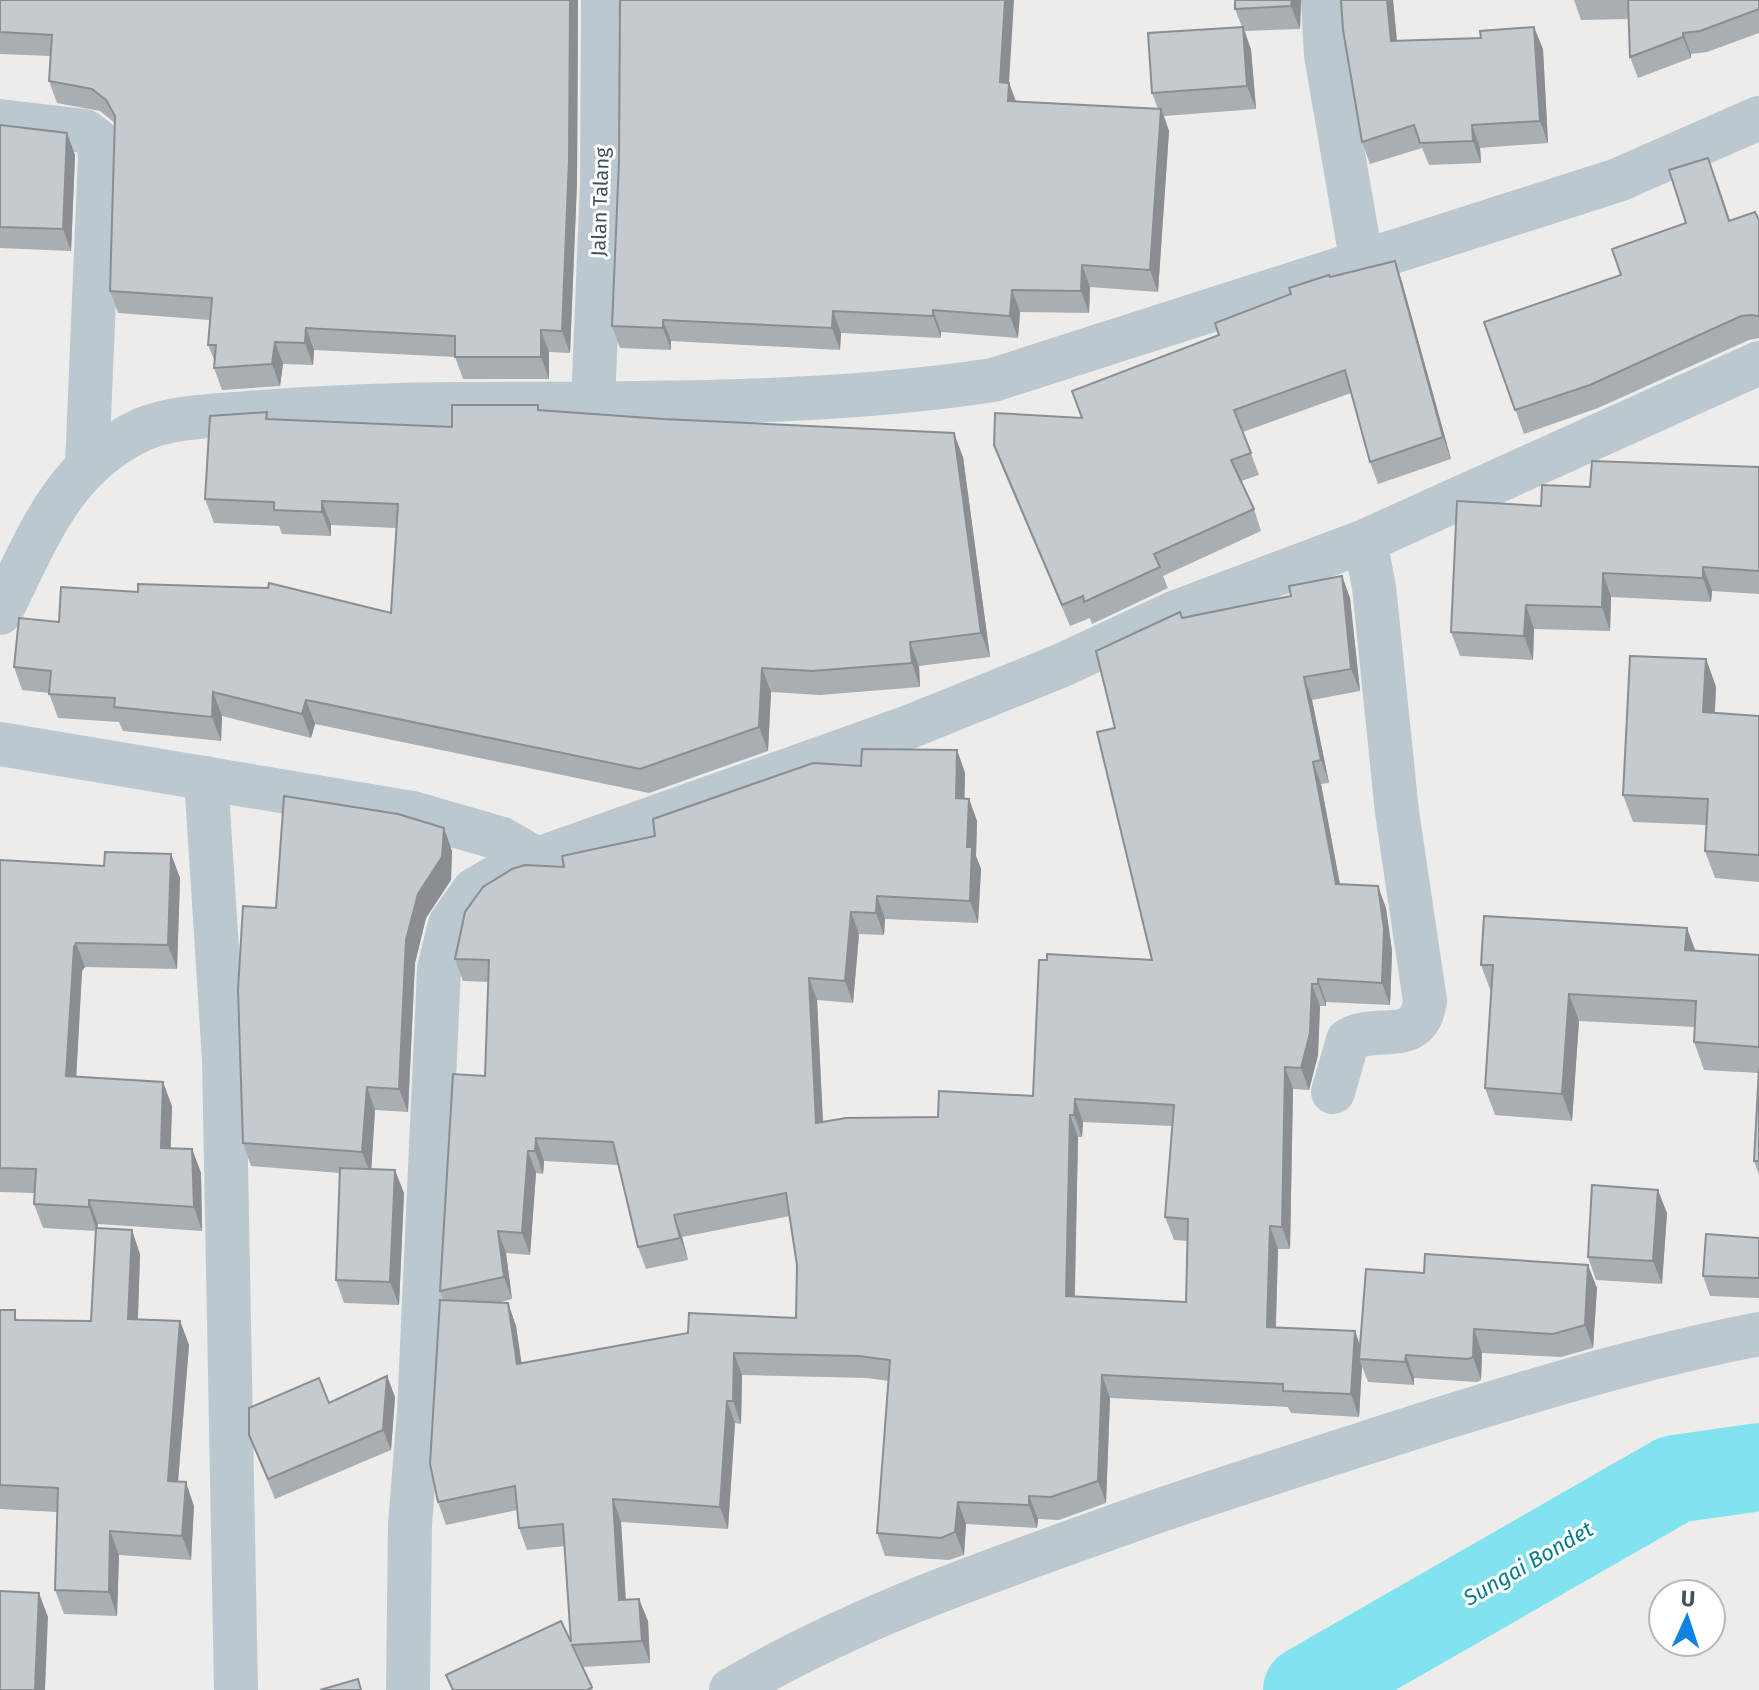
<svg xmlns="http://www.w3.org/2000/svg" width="1759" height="1690" font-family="'Fira Sans',sans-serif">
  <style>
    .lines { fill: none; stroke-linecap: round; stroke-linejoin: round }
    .river { stroke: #81e3ef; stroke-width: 88 }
    .street { stroke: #bbc8cf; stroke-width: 44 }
    .wall { fill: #a9aeb2; fill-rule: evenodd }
    .shaded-wall { fill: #8a8d91 }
    .building { fill: #c5cacf; stroke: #8a8d91; stroke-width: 2; fill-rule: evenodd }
    .labels { text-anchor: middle; stroke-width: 6; stroke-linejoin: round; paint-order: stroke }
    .street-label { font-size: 20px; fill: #435159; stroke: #fff }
    .water-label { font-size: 22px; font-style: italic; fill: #087c8b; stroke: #fff }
  </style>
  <rect width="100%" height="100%" fill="#eeebeb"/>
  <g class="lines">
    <!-- river -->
    <path class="river" d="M1307,1690L1675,1479L1759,1467"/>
    <!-- street -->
    <path class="street" d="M1323,0L1326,55L1362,264
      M0,121L85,131L98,141L100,156L87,466
      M593,403L602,183L603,0
      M0,613C37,541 61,467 141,430C173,416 214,416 249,413C322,407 393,404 467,404C639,403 823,406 993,380L1618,180L1759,118
      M0,744L412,813L502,839L535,858
      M206,778L224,1059L236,1690
      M1333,1092L1348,1040C1378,1022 1418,1049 1425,1001L1397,812L1374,587L1365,541
      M408,1690L410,1524L419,1412L439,969L450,924L474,890L510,869L909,727L1060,666L1176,612L1365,541L1759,363
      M731,1690C861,1613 1008,1565 1149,1514C1245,1481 1341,1451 1437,1420C1544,1387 1650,1355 1759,1334"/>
  </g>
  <!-- wall -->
  <path class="wall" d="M0,0H578L577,182L570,353L549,352V379H463L455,357L314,350L313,365L283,364L280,386L222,390L214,368L215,362L208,345L210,320L118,313L110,291L115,123L100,111L57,103L49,81L51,56L0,54Z
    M1301,0L1300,29L1245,31L1251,50L1256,109L1164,116L1169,131L1158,292L1090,287L1089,313L1020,312L1018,338L941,332V338L841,333L840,350L671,341V350L620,348L612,326L619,161L1009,83L1016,101L1158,109L1152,93L1242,27L1235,9Z
    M1393,0L1397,41L1543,49L1548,143L1480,148L1481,163L1429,165L1422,148L1370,164L1362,142Z
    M1574,0H1759V33L1707,52L1691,54V58L1638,78L1630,57L1629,19L1581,20Z
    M0,125L67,133L75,155L71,251L0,248Z
    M1717,181L1730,220H1759V338L1749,340L1598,408L1524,434L1484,322L1621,275L1686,223Z
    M1395,261L1402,282L1451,459L1378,484L1370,462L1351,393L1243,432L1259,475L1241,481L1254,509L1261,531L1163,576L1168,588L1092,624L1090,618L1070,626L1002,467L994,445L1082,418L1219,335L1291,294Z
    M538,405L540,410L963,457L990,657L919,666L920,687L820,695L771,692L768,751L649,793L315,724L311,738L222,716L221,741L123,731L119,722L58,718L49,693L22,690L14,667L59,622L391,613L396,528L331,525V536L282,534L279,526L214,523L205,499L267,412L269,419L452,427Z
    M1759,467V594L1712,591L1711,602L1611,597L1610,631L1534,629L1533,660L1460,656L1451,632L1541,506L1590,487Z
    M1342,576L1350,598L1360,691L1312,700L1329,783L1321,784L1340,884L1386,908L1392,951L1390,1005L1326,1002V1006H1320L1318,1055L1309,1090L1293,1089L1290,1249H1278L1276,1327L1355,1331L1360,1347L1597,1288L1593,1348L1561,1357L1482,1353L1481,1380L1477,1382L1414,1378V1385L1368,1382L1362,1366L1359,1417L1291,1413L1288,1407L1110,1398L1106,1503L1059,1520L1038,1519L1037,1528L966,1524L964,1555L949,1560L885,1556L877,1533L889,1381L867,1378L742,1375L741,1424L735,1423L728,1529L621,1522L626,1600L648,1621L650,1663L582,1667L593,1690H452L446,1675L571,1642L565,1546L527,1550L519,1528L517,1510L446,1525L438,1502L443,1300L440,1291L485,1076L488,982L463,981L455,959L564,867L861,766L957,750L965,773L964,798L969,799L977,821L976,856L981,869L978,923L885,919L884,935L859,934L853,1003L817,1000L823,1122L938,1117L1033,1096L1152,960L1115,728L1182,618L1291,596ZM1083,1122L1172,1126L1165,1217L1174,1240L1187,1241L1186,1302L1075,1296L1078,1137H1082ZM544,1161L619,1165L638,1247L646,1269L688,1260L682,1237L790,1216L797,1265L796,1318L521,1363L516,1326L508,1303H497L512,1299L506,1253L530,1255L536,1173L543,1174Z
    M1706,659L1716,687L1715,713L1759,716V882L1715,878L1705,851L1707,825L1633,822L1623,795Z
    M444,828L452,851L451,880L426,918L415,963L408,1112L375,1110L371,1169L404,1193L399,1305L344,1303L336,1280L340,1173L251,1166L243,1143L276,908Z
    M171,854L180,878L177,969L85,967L82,971L76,1076L172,1106L170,1148L192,1149L201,1173L202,1231L98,1224L97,1228L140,1254L138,1319L180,1321L189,1345L178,1482L194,1506L191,1560L119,1555L117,1616L64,1614L55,1590L57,1512L0,1509V1310L19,1320L91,1321L96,1231L43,1228L34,1204V1193L0,1192V860L104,866Z
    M1695,950L1759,955V1175L1754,1161L1759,1073L1704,1070L1694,1042L1695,1027L1579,1021L1572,1121L1495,1115L1485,1088L1491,992L1481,965Z
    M1667,1213L1662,1284L1596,1280L1588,1257Z
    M1759,1238V1298L1710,1296L1703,1276Z
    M387,1376L395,1397L391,1450L275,1499L249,1435L329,1403Z"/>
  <!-- shaded-wall -->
  <path class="shaded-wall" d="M570,0H578L577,182L570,353L562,331Z
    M1005,0H1014L1009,83L1017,105L1008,102L1000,82Z
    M1292,0H1301L1300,29L1291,6Z
    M1387,0H1393L1399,63L1391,41Z
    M1243,27L1251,50L1256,109L1247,86Z
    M1534,27L1543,49L1548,143L1540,121Z
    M1683,33L1691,54V58L1683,37Z
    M1161,109L1169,131L1158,292L1150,270Z
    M1472,125L1480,148L1481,163L1473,141Z
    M67,133L75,155L71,251L63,229Z
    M1395,261L1402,282L1451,459L1443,437Z
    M1082,265L1090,287L1089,313L1081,291Z
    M1012,290L1020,312L1018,338L1010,316Z
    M933,310L941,332V338L933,316Z
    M833,311L841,333L840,350L832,328Z
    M663,320L671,341V350L663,328Z
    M306,328L314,350L313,365L305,343Z
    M541,330L549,352V379L541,357Z
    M275,342L283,364L280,386L272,364Z
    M954,433L963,457L990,657L981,633Z
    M322,501L331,525V536L322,512Z
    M1703,567L1712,591L1711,602L1703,578Z
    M1603,573L1611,597L1610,631L1602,607Z
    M1342,576L1350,598L1360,691L1351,669Z
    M1526,605L1534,629L1533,660L1524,636Z
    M910,642L919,666L920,687L912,663Z
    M1706,659L1716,687L1713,740L1703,712Z
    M762,668L771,692L768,751L759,727Z
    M1304,677L1312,700L1329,783L1321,760Z
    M213,692L222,716L221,741L212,717Z
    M306,700L315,724L311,738L302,714Z
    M957,750L965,773L964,820L956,798Z
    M1313,762L1321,784L1344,906L1336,884Z
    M969,799L977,821L976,856L981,869L978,923L970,901L967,847Z
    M444,828L452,851L451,880L426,918L415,963L408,1112L399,1089L406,940L418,894Z
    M171,854L180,878L177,969L168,945Z
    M1378,886L1386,908L1392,951L1390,1005L1382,983Z
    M877,896L885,919L884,935L876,913Z
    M851,912L859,934L853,1003L845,981Z
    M1687,928L1697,955L1685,950Z
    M76,943L85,967L82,971L75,1100L66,1076L74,947Z
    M809,978L817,1000L824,1145L816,1123Z
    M1318,979L1326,1002V1006L1318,984Z
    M1312,984L1320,1006L1318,1055L1309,1090L1301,1068Z
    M1569,994L1579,1021L1572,1121L1562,1094Z
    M1285,1067L1293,1089L1290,1249L1282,1227Z
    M163,1082L172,1106L170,1172L161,1148Z
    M367,1087L375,1110L371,1175L362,1152Z
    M1075,1099L1083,1122L1082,1137L1074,1115Z
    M1070,1115L1078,1137L1074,1318L1066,1296Z
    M536,1138L544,1161L543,1174L535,1151Z
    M192,1149L201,1173L202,1231L194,1207Z
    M528,1151L536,1173L530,1255L522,1233Z
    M395,1170L404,1193L399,1305L390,1282Z
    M1658,1190L1667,1213L1662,1284L1653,1261Z
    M89,1200L98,1224L97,1231L89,1207Z
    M674,1215L682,1237L688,1260L680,1238Z
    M1270,1226L1278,1249L1275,1349L1267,1327Z
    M132,1230L140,1254L137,1343L128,1319Z
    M498,1231L506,1253L512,1299L504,1277Z
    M1588,1265L1597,1288L1593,1348L1585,1325Z
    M508,1303L516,1326L525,1386L517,1364Z
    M180,1321L189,1345L176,1505L168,1481Z
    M1474,1329L1482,1353L1481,1380L1473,1357Z
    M1355,1331L1363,1354L1359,1359L1362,1366L1359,1417L1351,1394Z
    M734,1353L742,1375L741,1424L733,1401Z
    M1406,1355L1414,1378V1385L1405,1362Z
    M1102,1375L1110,1398L1106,1503L1098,1481Z
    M387,1376L395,1397L391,1450L383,1430Z
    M727,1401L735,1423L728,1529L720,1507Z
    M186,1482L194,1506L191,1560L182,1536Z
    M1029,1496L1038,1519L1037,1528L1029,1505Z
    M613,1499L621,1522L627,1622L619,1600Z
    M958,1502L966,1524L964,1555L955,1532Z
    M110,1531L119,1555L117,1616L109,1592Z
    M39,1593L48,1617L45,1690H35Z
    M639,1599L648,1621L650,1663L642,1641Z"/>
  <!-- building -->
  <path class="building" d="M0,0H570L569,160L562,331L541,330V357H455V336L306,328L305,343L275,342L272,364L214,368L216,345H208L212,298L110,291L115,116L106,100L92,89L49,81L52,35L0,32Z
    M620,0H1005L1000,82L1009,83L1008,101L1161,109L1150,270L1082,265L1081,291L1012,290L1010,316L933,310V316L833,311L832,328L663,320V328L612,326L619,161Z
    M1235,0H1292L1291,6L1235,9Z
    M1341,0H1387L1391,41L1481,38L1480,31L1534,27L1540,121L1472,125L1473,141L1420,143L1414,125L1362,142L1343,30Z
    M1628,0H1759V9L1700,31L1683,33V37L1630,57Z
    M1243,27L1247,86L1152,93L1148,33Z
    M0,125L67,133L63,229L0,227Z
    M1708,158L1729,221L1755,212L1759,220V316L1752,315L1741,316L1590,385L1515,410L1484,322L1621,275L1612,249L1686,223L1669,170Z
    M1395,261L1443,437L1370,462L1345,370L1234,410L1251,453L1231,460L1254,509L1154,554L1160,567L1084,602L1083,596L1062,605L994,445L995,413L1082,418L1072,391L1219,335L1215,323L1291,294L1289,288L1329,275L1330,277Z
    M452,405H538V410L663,419L954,433L981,633L910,642L912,663L812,671L762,668L759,727L640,769L306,700L302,714L213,692L212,717L114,707L115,698L49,694L51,671L14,667L19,618L59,622L61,587L138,592V584L268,588L269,583L391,613L398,504L322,501V512L274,510V502L205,499L210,416L267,412L266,419L452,427Z
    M1592,461L1759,467V571L1703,567V578L1603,573L1602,607L1526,605L1524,636L1451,632L1457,501L1541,506L1542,485L1590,487Z
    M1342,576L1351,669L1304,677L1321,760L1313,762L1336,884L1378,886L1384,929L1382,983L1318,979V984H1312L1310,1033L1301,1068L1285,1067L1282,1227L1270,1226L1267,1327L1355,1331L1351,1394L1283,1391V1384L1102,1375L1098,1481L1051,1497L1029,1496V1505L958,1502L955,1532L941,1538L877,1533L890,1360L859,1356L734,1353L733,1401H727L720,1507L613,1499L619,1600L639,1599L642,1641L572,1645L592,1687L587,1690H453L446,1675L561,1621L571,1642L563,1524L519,1528L515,1486L438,1502L430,1464L440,1300L508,1303L517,1364L688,1333L689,1313L796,1318L797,1265L786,1193L674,1215L680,1238L638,1247L613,1142L536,1138L535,1151H528L522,1233L498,1231L504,1277L440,1291L453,1074L485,1076L489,960L455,959L465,912L483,887L512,869L525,865L564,867L562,856L655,836L653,819L813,763L861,766L862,749L957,750L956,798L969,799L967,847H972L970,901L877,896L876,913L851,912L845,981L809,978L816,1123L846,1118L938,1117L939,1091L1033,1096L1039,960H1047V954L1152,960L1097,732L1115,728L1096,651L1180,612L1182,618L1291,596L1289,586ZM1075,1099L1174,1105L1165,1217L1188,1219L1186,1302L1066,1296L1070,1115H1074Z
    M1630,656L1706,659L1703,712L1759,716V855L1705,851L1708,799L1623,795Z
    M284,796L398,814L444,828L442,857L418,894L406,940L399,1089L367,1087L362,1152L243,1143L238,990L243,906L276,908Z
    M105,852L171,854L168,945L76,943L74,947L66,1076L163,1082L161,1148L192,1149L194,1207L89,1200V1207L34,1204L36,1169L0,1168V860L104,866Z
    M1484,916L1687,928L1685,950L1759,955V1047L1694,1042L1696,1001L1569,994L1562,1094L1485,1088L1493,965H1481Z
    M1759,1068V1161H1754Z
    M340,1168L395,1170L390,1282L336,1280Z
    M1592,1185L1658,1190L1653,1261L1588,1257Z
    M96,1228L132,1230L128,1319L180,1321L168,1481L186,1482L182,1536L110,1531L109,1592L55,1590L58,1488L0,1485V1310H15V1320L91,1321Z
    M1706,1234L1759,1238V1278L1703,1276Z
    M1425,1254L1588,1265L1585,1325L1553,1334L1474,1329L1473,1357L1468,1359L1406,1355L1405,1362L1359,1359L1366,1269L1424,1273Z
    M387,1376L383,1430L268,1479L249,1435V1408L319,1378L329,1403Z
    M0,1591L39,1593L35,1690H0Z
    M358,1679L361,1690H320Z"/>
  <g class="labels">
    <!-- street labels -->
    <g class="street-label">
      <text transform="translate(600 202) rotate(-88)" y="7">Jalan Talang</text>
    </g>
    <!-- water labels -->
    <g class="water-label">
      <text transform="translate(1528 1563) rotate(-30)" y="8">Sungai Bondet</text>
    </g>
  </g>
  <!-- north arrow -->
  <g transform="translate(1687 1618) rotate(3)"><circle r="38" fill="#ffffff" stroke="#b4b9bd" stroke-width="2"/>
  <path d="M0-6L14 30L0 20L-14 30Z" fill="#1181e2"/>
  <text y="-12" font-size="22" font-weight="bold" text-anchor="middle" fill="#435159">U</text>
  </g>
</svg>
